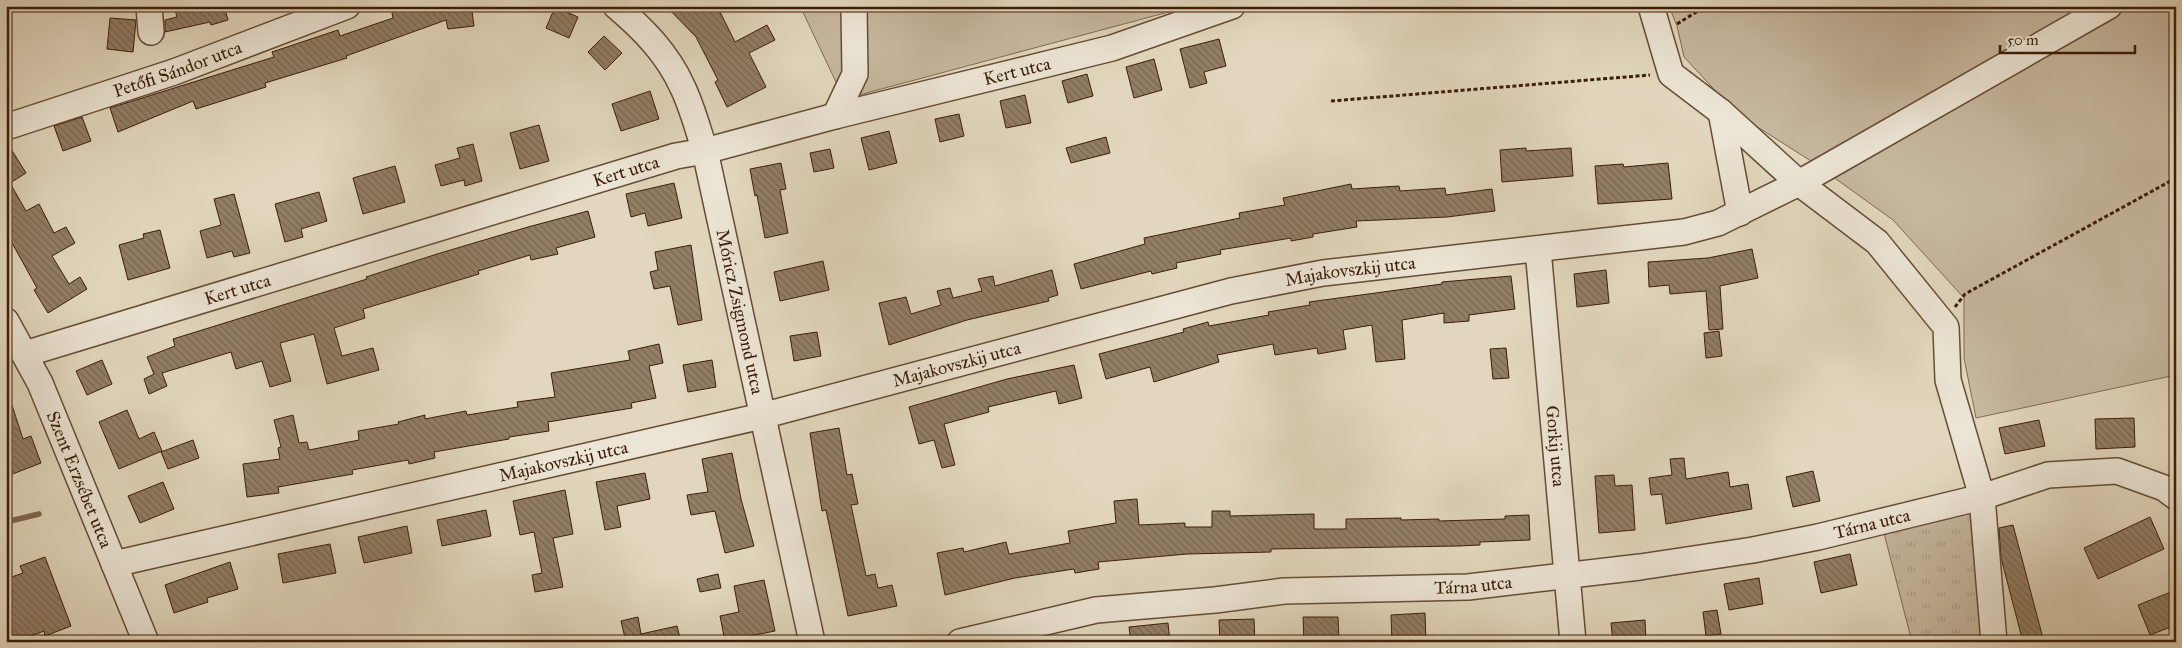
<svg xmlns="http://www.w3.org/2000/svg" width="2182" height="648" font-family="'IM FELL Great Primer',serif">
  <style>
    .grass { fill: url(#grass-tufts); stroke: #816a53 }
    .garden { fill: #c6b79f; stroke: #816a53 }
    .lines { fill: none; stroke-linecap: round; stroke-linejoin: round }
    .stream { stroke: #7e6750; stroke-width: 5.5 }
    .building { fill: url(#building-back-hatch); stroke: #3c1d07 }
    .minor-casing { stroke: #664c35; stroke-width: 28 }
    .path { stroke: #3c1d07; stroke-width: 3; stroke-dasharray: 4 2.5; stroke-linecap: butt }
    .minor { stroke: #ece5d5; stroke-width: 25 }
    .labels { text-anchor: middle; stroke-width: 4; stroke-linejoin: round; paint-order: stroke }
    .street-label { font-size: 18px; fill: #3c1d07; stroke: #ece5d5 }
  </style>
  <defs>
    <pattern id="grass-tufts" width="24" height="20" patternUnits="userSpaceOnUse" patternTransform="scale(1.25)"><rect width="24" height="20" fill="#c6b79f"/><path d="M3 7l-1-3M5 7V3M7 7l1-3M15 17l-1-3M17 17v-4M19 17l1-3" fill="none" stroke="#ab9d87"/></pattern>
    <pattern id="building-back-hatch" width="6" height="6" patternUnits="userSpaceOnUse" patternTransform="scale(1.25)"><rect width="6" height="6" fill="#927e66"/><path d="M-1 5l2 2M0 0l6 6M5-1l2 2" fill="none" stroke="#786752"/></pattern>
  </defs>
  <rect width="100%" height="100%" fill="#e2d7be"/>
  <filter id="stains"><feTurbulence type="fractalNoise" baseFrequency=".004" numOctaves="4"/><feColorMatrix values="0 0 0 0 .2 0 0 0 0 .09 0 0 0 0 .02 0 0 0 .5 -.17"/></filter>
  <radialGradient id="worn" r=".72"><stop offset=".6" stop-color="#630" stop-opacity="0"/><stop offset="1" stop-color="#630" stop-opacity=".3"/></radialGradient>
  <!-- grass -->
  <path class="grass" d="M1972,511L1985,642H1912L1884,533Z"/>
  <!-- garden -->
  <path class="garden" d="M800,6H1191L844,99Z
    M1669,6H2176V375L1976,418L1964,358V298L1893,220L1811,161L1737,114L1684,57L1677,26Z"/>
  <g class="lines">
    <!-- stream -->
    <path class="stream" d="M6,522L39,514"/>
  </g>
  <!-- building -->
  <path class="building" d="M174,6H196L197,10L210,6H224L228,20L211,25L210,22L165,32V20L177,17Z
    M410,6L479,8L472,11L474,26L448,29L446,20L346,56L347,58L265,83L266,87L196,109L193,101L118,132L110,108L274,57L272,52L338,30L340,36L393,18L392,13Z
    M666,6H717L735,42L767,25L775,40L749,53L766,87L727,107L715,82L718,80L696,37Z
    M555,7L578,17L569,38L546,28Z
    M110,18L136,20L133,52L107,49Z
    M604,36L622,53L605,70L588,52Z
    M1219,39L1226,66L1204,72L1207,83L1190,88L1180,49Z
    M1154,59L1162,90L1134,98L1126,67Z
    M1087,74L1093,96L1068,103L1062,81Z
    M650,91L659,119L621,131L612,104Z
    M1025,95L1031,123L1006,128L1000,101Z
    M959,114L964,136L940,142L935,119Z
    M82,117L91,141L63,151L54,126Z
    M539,125L549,161L520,169L510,133Z
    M889,131L897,163L869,170L861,138Z
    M1106,137L1110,153L1071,163L1066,148Z
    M6,141L26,173L10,183L26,211L39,204L54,233L66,227L75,243L52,256L69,284L80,277L87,289L48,313L34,290L37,288L6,232Z
    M473,144L482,181L465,186L464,180L441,186L435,165L460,158L457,148Z
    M1526,148V151L1571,148L1573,176L1502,182L1500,150Z
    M830,149L834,168L814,172L810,153Z
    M781,163L786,189L780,190L788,233L765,238L757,195L755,196L750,169Z
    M1668,163L1672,199L1598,204L1595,166L1623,164L1624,167Z
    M395,166L405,202L363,214L353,178Z
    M674,183L682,218L648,226L645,213L631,217L626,194Z
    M1351,184L1352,189L1399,186L1400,191L1445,188L1446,195L1492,189L1495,211L1447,217L1356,221L1357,227L1313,234V237L1291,241V238L1220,250L1221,254L1176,263L1177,268L1152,274L1151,271L1081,289L1074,264L1145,244L1144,238L1240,218L1239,213L1285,205L1283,198Z
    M319,192L327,221L301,229L303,237L285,242L275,204Z
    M234,194L250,253L234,257L232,251L207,258L200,231L221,225L214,199Z
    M588,211L595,237L556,248L558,254L531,260L530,255L478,271L479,274L363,309L365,318L334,328L342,356L373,348L379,370L327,384L314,334L280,343L291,381L270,387L262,361L236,369L231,352L162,373L167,386L149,394L144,379L154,374L147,357L175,346L173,339L367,279L366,277L437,254L528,227Z
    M160,230L170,268L128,280L119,245L144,238L143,234Z
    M691,245L702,320L678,325L670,286L654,289L650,272L658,270L655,252Z
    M1752,249L1758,278L1720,286L1723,329L1709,330L1706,291L1670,294L1669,285L1649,287L1648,262L1708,258Z
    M823,261L829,290L780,301L774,272Z
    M1052,270L1058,295L1048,298L1049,301L967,320L889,345L879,303L906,297L911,314L941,305L937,291L950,288L953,298L982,291L978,279L993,276L995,286Z
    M1606,270L1609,303L1577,307L1574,274Z
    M1511,276L1515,309L1469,315V321L1444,323V313L1402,320L1405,359L1376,362L1372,325L1343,330L1346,349L1318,354L1317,348L1275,355L1273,344L1217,355L1219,362L1154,382L1150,367L1106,379L1099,354L1184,332L1183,329L1208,322L1209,326L1269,315L1268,312L1310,305L1309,302L1442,284V282Z
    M1719,331L1722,356L1706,358L1704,333Z
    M817,332L821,356L794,361L790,336Z
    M659,344L663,363L649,366L656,398L631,403L632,408L548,422L549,431L509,437V439L434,452L435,458L409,464L408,460L352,470L353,474L278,487L279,493L247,497L243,464L280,459L278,448L281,447L274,420L293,415L299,443L307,442L309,450L359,440L358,431L399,424L398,422L425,415V419L466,411L467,415L518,407L517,402L555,397L551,373L630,360L628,351Z
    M1506,348L1509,378L1493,379L1490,349Z
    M102,360L112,384L87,395L76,371Z
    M712,360L716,387L688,392L683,365Z
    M1074,365L1082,398L1059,404L1056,391L988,407L989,412L944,424L955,465L942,468L934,440L919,444L909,407L1007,379Z
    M9,396L23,439L31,436L41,463L10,475L6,465V397Z
    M127,410L139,439L154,432L162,451L119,469L99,422Z
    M2134,418L2135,447L2096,449L2095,419Z
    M2039,420L2045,446L2005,454L1999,428Z
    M839,428L847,475L852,474L858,504L851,505L866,576L875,574L878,588L892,585L897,606L848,616L826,510L822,511L810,433Z
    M193,440L199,458L168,469L161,452Z
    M732,453L741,499L754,546L725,553L715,511L691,515L687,495L708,492L702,459Z
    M1684,458L1686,479L1728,472L1730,487L1748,484L1752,509L1666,524L1662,494L1651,495L1649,478L1672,475L1670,459Z
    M1813,471L1820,501L1793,507L1786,477Z
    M645,473L650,499L617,506L621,527L605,530L596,482Z
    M1614,475L1615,486L1632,485L1635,530L1599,533L1595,476Z
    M163,482L174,509L140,523L128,496Z
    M565,490L573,534L553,538L563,587L535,592L532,575L542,573L534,532L520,535L513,501Z
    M1137,499L1139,525L1185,523V527H1212V511H1230V516L1314,514V529H1346V519L1401,518V520L1439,519V521L1505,519V516L1529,515L1530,540L1480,542V545L1459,546L1271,549V552L1187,554L1098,562L1099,569L1075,573L1074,569L1015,578L945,595L937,553L963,548L964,552L1006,542L1009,554L1070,543L1068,531L1116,523L1114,501Z
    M486,510L491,536L442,546L437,520Z
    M2150,517L2164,549L2098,579L2084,548Z
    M2013,525L2044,642H2023L2001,558L1999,528Z
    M407,526L412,553L364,563L358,537Z
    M330,544L336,573L283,583L278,554Z
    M1850,554L1857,585L1821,593L1814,562Z
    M45,557L71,626L45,636L44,631L16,642H6V579L23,573L20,566Z
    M230,562L238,589L207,598L208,602L174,613L165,585Z
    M718,574L721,588L700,592L697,579Z
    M1759,578L1763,604L1729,610L1724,584Z
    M764,580L775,631L725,641L720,616L739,612L734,586Z
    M2176,590V625L2150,635L2138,605Z
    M1717,610L1721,634L1706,636L1703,612Z
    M1425,613L1426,642H1392L1391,615Z
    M638,617L641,634L677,626L681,642H626L621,621Z
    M1303,617H1338L1339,642H1304Z
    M1254,619L1255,642H1220L1219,620Z
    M1645,620L1646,642H1613L1611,623Z
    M1168,623L1170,642H1131L1129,627Z"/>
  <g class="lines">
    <defs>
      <g id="minor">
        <path d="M149,6L151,32"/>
        <path id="s1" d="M616,6C643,29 667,53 682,86C692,106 698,130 705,151L812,642"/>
        <path d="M1651,6L1671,74L1721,112L1799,183L1877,242L1946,327L1948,380L1982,497L1994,642"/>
        <path d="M1721,112L1740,213"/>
        <path d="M835,116L855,74L854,6"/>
        <path id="s2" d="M6,127L174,72L347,6"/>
        <path id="s3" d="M1538,249L1573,642"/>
        <path id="s4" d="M6,321L40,383L146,642"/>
        <path id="s5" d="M25,354L676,156L705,151L835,116L1112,48L1232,6"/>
        <path id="s6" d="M114,564L762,416L1231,291L1323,273L1684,232L1718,223L1799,183L2109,6"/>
        <path id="s7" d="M960,642L1096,610L1215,600L1284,591L1468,587L1640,567L1753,550L1818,537L1982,497L2048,475L2117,471L2164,488L2176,497"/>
      </g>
    </defs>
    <!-- minor casing -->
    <use href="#minor" class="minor-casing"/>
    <!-- path -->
    <path class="path" d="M1677,24L1706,6
      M1331,101L1650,75
      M1955,307L1965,294L2176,178"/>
    <!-- minor -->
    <use href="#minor" class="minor"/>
  </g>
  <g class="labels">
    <!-- street labels -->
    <g class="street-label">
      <text dy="6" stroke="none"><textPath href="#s2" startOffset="181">Petőfi Sándor utca</textPath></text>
      <text dy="6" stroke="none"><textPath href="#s5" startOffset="1032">Kert utca</textPath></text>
      <text dy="6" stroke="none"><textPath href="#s5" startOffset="628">Kert utca</textPath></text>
      <text dy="6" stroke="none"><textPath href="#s6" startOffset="1271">Majakovszkij utca</textPath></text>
      <text dy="6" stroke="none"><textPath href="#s5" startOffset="222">Kert utca</textPath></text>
      <text dy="6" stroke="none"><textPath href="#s1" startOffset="338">Móricz Zsigmond utca</textPath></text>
      <text dy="6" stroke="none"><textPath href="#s6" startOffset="866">Majakovszkij utca</textPath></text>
      <text dy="6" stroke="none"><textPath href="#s3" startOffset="198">Gorkij utca</textPath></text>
      <text dy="6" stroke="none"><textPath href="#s6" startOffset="461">Majakovszkij utca</textPath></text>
      <text dy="6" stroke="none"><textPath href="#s4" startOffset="175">Szent Erzsébet utca</textPath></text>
      <text dy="6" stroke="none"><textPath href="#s7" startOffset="922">Tárna utca</textPath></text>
      <text dy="6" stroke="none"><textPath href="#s7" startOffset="518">Tárna utca</textPath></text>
    </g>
  </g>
  <!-- margin -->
  <rect width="2182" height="648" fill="none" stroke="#e2d7be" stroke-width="25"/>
  <rect x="8" y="8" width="2167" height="633" fill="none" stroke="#3c1d07" stroke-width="2.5"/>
  <rect x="12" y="12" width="2157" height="623" fill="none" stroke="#3c1d07"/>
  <!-- scale -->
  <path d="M2000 45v8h135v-8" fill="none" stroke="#3c1d07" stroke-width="2.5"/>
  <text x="2007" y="45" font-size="15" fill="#3c1d07" stroke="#ece5d5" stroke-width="4" paint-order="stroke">50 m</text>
  <rect width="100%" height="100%" filter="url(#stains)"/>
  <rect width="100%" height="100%" fill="url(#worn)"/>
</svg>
